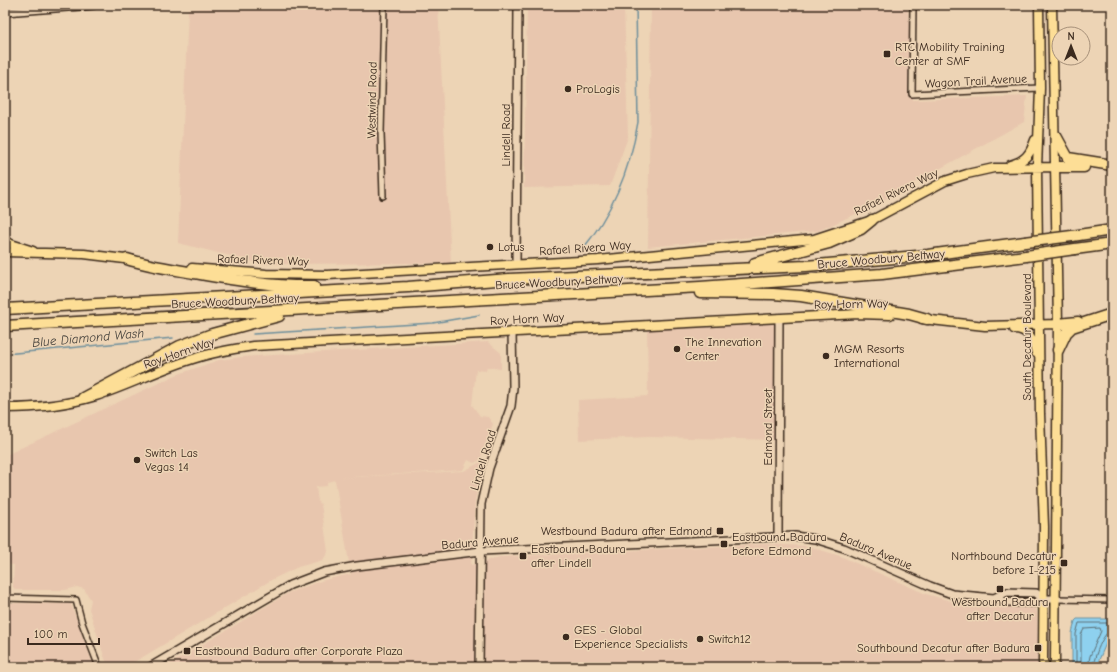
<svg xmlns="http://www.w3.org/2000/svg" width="1117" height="672" font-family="'Comic Neue',sans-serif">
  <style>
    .built { fill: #e8c6ae }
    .water { fill: #8ed1ef; stroke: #6d8e9b }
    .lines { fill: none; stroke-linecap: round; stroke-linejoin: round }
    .shore { stroke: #5c6d72; stroke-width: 1 }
    .stream { stroke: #6d8e9b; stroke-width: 1.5 }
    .minor-casing { stroke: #3b2a1e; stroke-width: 8 }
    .tertiary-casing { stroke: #3b2a1e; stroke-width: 10 }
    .secondary-casing { stroke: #3b2a1e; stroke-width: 10 }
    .primary-casing { stroke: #3b2a1e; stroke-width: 11 }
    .motorway-casing { stroke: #3b2a1e; stroke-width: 13 }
    .minor { stroke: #edd4b5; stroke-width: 5 }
    .tertiary { stroke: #edd4b5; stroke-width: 7 }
    .secondary { stroke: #edd4b5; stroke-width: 7 }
    .primary { stroke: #fdde96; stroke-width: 8 }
    .motorway { stroke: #fdde96; stroke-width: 10 }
    .motorway-bridge-casing { stroke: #3b2a1e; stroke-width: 13; stroke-linecap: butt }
    .motorway-bridge { stroke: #fdde96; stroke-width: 10 }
    .poi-dot { fill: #3b2a1e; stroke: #edd4b5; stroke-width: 1.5 }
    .labels { text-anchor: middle; stroke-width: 3; stroke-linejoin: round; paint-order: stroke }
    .poi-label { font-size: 12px; fill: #3b2a1e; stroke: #edd4b5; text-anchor: start }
    .street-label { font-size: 12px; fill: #3b2a1e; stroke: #edd4b5 }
    .water-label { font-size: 13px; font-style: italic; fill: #47433d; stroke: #edd4b5 }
  </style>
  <rect width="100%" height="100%" fill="#edd4b5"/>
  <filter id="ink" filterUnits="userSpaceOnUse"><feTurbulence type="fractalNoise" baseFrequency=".025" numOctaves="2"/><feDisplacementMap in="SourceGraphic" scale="8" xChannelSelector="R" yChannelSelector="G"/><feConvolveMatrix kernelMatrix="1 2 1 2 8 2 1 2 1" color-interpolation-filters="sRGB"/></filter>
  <g filter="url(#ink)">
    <!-- built -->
    <path class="built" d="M254,5H438L451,263L263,264L178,243L188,9Z
      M527,5H624L628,137L610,186L524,188Z
      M651,5H908L913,100L1027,96L1024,122L869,208L818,231L648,247Z
      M779,318L775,440L649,437L579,440L578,400L648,396L647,324Z
      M488,342L501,353V369L487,367L486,371L476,370L472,405L480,416L488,417L493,424L480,460L474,463L468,460L463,470L336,478L464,471L484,460L475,501L471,565L500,557L764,544L808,546L840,556L926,594L951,601L991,606L1033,607L1037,611L1039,667H165L290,592L324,580L351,574L335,480L327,482V486L316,487L318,501L321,504L328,552L323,560L298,567L273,579L126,667H110L105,659L89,609L91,600L84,589L77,587L65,590H16L13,587L14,565L5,564L6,455L176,375L219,360L242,357Z
      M5,603L71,604L94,667H5Z"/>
    <!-- water -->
    <path class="water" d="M1077,619H1112V633L1110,634L1096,667H1072V633L1075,621Z"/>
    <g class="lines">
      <!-- shore -->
      <path class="shore" d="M1076,667V634L1079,623H1112
        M1081,667V635L1084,629L1100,628L1101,631L1090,656L1088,667
        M1093,667C1094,658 1103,631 1112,630"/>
      <!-- stream -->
      <path class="stream" d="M581,251C612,214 630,170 638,122L636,5
        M253,334L433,323L479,315
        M5,354L173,338"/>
      <defs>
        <path id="minor" d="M913,5L912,94L1040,88
          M383,196L381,133L384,5
          M5,598L76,600L82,623L99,667
          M1056,599L1112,600"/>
        <path id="tertiary" d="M516,264L518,5
          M778,536L779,318
          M479,667L481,504L489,468L511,406L513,388L512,331"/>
        <path id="secondary" d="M5,12L93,5
          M994,598L1007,592L1036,593L1043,599
          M150,667L290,585L324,572L357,566L481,551L795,536L815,539L844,548L930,586L952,594L994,598L1006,602L1036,603L1043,599H1056"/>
        <path id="primary" d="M1039,5L1040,88L1037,168L1040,414L1044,527L1043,662L1046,667
          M1052,5L1058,324L1055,661L1053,667
          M1010,165C1025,161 1030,155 1035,140
          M5,240L11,244L33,251
          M5,252L84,254L133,260
          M192,268L266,274L327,275L598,260L814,239L872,220L945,181L967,174L994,168L1057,167
          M922,319L985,326L1058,324
          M1014,329C1028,329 1033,339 1036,353
          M5,408C36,408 66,405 96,396C130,385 162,368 196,358C214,352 233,349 253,346L858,314L890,315"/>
        <path id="motorway" d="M1056,136L1068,158L1112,165
          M1057,167H1084
          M1072,236L1112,230
          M1075,249L1112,244
          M127,259C149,266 172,269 194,273C234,280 273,287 314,286
          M755,263L829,243L861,229L872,220
          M700,293L773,294L801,296L909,314L927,319
          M5,309L408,287L509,279L806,266L928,255L1025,242
          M1058,324L1078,322
          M5,326L700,287L882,274L1026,256
          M1058,350L1066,333L1072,327L1112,314
          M83,398L180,346L212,334L279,316"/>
      </defs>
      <!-- minor casing -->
      <use href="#minor" class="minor-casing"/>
      <!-- tertiary casing -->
      <use href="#tertiary" class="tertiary-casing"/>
      <!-- secondary casing -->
      <use href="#secondary" class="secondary-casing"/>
      <!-- primary casing -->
      <use href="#primary" class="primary-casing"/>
      <!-- motorway casing -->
      <use href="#motorway" class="motorway-casing"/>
      <!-- minor -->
      <use href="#minor" class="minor"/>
      <!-- tertiary -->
      <use href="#tertiary" class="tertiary"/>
      <!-- secondary -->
      <use href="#secondary" class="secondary"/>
      <!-- primary -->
      <use href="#primary" class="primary"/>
      <!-- motorway -->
      <use href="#motorway" class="motorway"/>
      <defs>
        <path id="motorway-bridge" d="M1025,242L1072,236
          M1026,256L1075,249"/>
      </defs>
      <!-- motorway-bridge casing -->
      <use href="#motorway-bridge" class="motorway-bridge-casing"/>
      <!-- motorway-bridge -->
      <use href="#motorway-bridge" class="motorway-bridge"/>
    </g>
  </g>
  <!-- markers -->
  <g class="poi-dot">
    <rect x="883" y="50" width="8" height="8" rx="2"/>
    <circle cx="568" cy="89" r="4"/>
    <circle cx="490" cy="247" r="4"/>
    <circle cx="677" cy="349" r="4"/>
    <circle cx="826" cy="356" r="4"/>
    <circle cx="137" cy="460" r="4"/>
    <rect x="716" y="527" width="8" height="8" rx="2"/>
    <rect x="720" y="540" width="8" height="8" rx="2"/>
    <rect x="519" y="552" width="8" height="8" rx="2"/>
    <rect x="1060" y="559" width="8" height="8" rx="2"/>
    <rect x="996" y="585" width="8" height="8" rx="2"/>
    <circle cx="566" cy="637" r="4"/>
    <circle cx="700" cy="639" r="4"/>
    <rect x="1034" y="644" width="8" height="8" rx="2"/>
    <rect x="183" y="647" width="8" height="8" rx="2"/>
  </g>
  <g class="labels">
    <!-- poi labels -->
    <g class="poi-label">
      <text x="895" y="51">RTC Mobility Training<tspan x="895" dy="14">Center at SMF</tspan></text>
      <text x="576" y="93">ProLogis</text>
      <text x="498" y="251">Lotus</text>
      <text x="685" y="346">The Innevation<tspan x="685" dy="14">Center</tspan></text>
      <text x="834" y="353">MGM Resorts<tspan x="834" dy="14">International</tspan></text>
      <text x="145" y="457">Switch Las<tspan x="145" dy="14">Vegas 14</tspan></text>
      <text x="712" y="535" text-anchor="end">Westbound Badura after Edmond</text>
      <text x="732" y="541">Eastbound Badura<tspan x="732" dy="14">before Edmond</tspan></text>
      <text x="531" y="553">Eastbound Badura<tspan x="531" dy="14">after Lindell</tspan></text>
      <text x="1056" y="560" text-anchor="end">Northbound Decatur<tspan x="1056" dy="14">before I-215</tspan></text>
      <text x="1000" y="606" text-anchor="middle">Westbound Badura<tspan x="1000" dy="14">after Decatur</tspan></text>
      <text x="574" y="634">GES - Global<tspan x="574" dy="14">Experience Specialists</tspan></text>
      <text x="708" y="643">Switch12</text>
      <text x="1030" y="652" text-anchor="end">Southbound Decatur after Badura</text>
      <text x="195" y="655">Eastbound Badura after Corporate Plaza</text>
    </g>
    <!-- street labels -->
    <g class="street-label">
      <text transform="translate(976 81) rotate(-3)" y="4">Wagon Trail Avenue</text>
      <text transform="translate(372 100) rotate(-89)" y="4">Westwind Road</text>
      <text transform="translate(506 135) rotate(-90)" y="4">Lindell Road</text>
      <text transform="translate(896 192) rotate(-26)" y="4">Rafael Rivera Way</text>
      <text transform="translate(585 248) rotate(-4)" y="4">Rafael Rivera Way</text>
      <text transform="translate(881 259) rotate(-5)" y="4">Bruce Woodbury Beltway</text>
      <text transform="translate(263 260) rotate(2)" y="4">Rafael Rivera Way</text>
      <text transform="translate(559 282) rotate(-3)" y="4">Bruce Woodbury Beltway</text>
      <text transform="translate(235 301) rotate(-3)" y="4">Bruce Woodbury Beltway</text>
      <text transform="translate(851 304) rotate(-1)" y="4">Roy Horn Way</text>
      <text transform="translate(527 319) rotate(-3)" y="4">Roy Horn Way</text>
      <text transform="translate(1027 337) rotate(-90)" y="4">South Decatur Boulevard</text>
      <text transform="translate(179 353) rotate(-19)" y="4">Roy Horn Way</text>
      <text transform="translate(768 427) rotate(-90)" y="4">Edmond Street</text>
      <text transform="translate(483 460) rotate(-73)" y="4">Lindell Road</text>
      <text transform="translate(480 542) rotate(-5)" y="4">Badura Avenue</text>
      <text transform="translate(876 551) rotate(23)" y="4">Badura Avenue</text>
    </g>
    <!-- water labels -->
    <g class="water-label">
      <text transform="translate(88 337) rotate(-5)" y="5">Blue Diamond Wash</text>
    </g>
  </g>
  <!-- margin -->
  <rect width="1117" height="672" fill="none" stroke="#edd4b5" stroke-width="20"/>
  <rect x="10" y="10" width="1097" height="652" fill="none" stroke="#3b2a1e" stroke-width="1.5" filter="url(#ink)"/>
  <!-- north arrow -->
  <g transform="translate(1071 46)"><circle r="19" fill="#edd4b5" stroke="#a69079"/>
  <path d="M0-3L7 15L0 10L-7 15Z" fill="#3b2a1e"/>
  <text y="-6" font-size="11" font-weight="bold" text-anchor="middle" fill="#3b2a1e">N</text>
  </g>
  <!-- scale -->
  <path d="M28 638v6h71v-6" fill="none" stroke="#3b2a1e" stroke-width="2"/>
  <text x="34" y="638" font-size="12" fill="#3b2a1e" stroke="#edd4b5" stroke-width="3" paint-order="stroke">100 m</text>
</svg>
